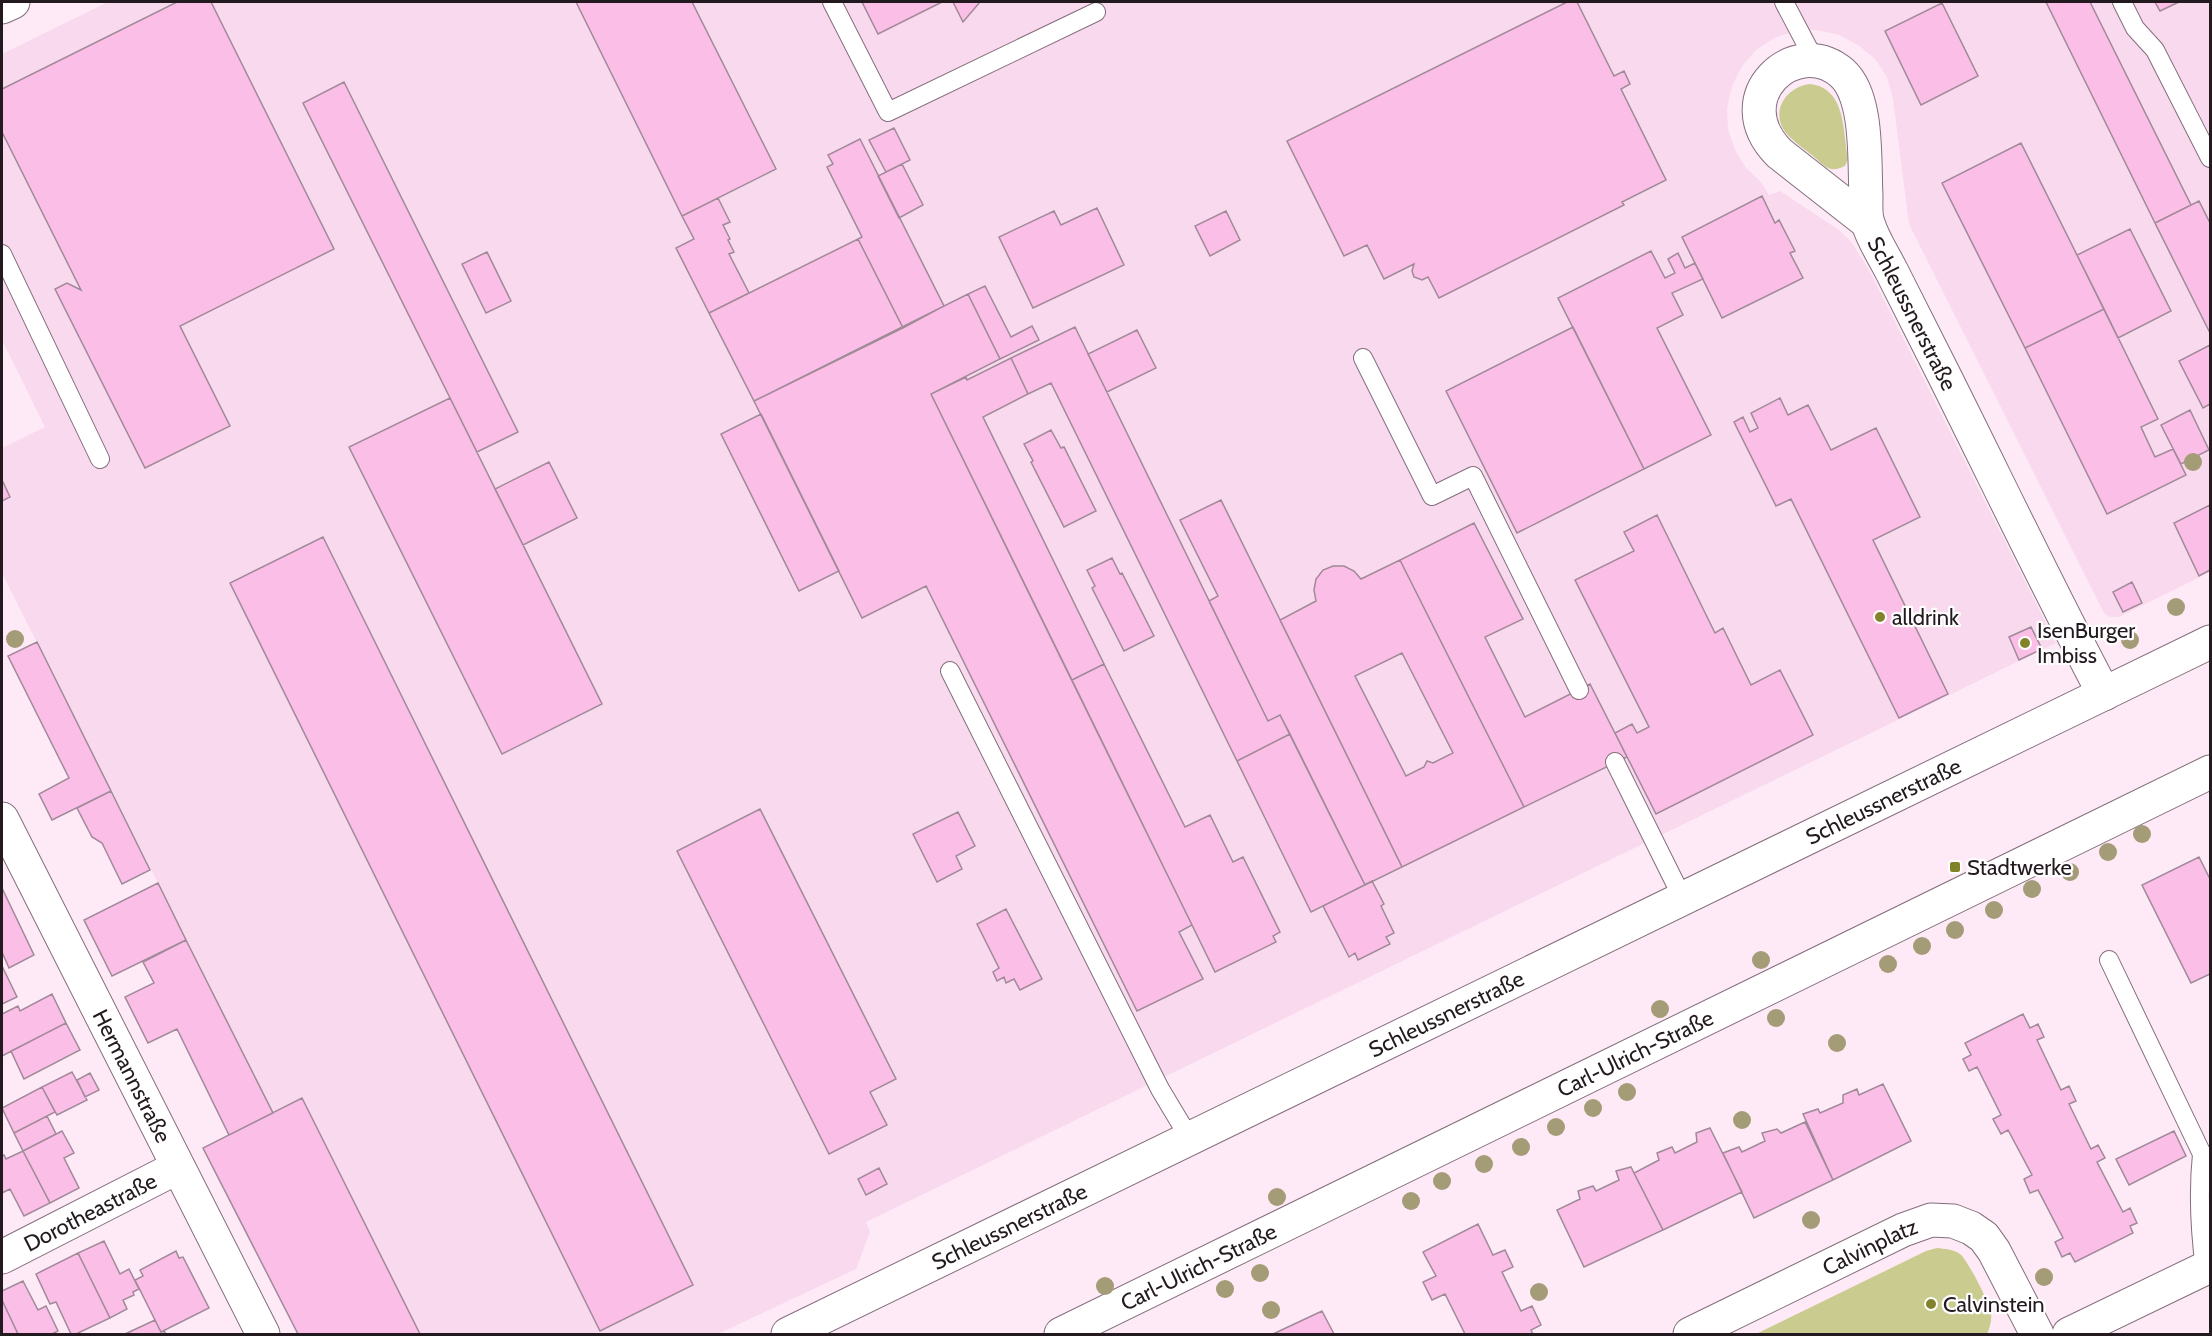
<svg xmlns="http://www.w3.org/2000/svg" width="2212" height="1336" font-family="Cabin,sans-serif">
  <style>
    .built { fill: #f9d9ed }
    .green { fill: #cacc8f }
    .building { fill: #fbbee6; stroke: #a08998; stroke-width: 1.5; fill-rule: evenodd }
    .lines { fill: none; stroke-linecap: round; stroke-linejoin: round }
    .lane-casing { stroke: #846e7c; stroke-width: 20 }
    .street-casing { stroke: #846e7c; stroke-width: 35 }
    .secondary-casing { stroke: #846e7c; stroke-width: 35 }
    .lane { stroke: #fff; stroke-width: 18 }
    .street { stroke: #fff; stroke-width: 33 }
    .secondary { stroke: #fff; stroke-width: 33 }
    .tree { fill: #a49b77 }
    .poi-dot { fill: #82822b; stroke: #fefefe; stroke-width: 2 }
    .labels { text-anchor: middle; stroke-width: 4.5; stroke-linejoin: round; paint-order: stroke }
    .street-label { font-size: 22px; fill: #231a20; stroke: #fefefe }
    .poi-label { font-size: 22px; fill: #231a20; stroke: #fefefe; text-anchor: start }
  </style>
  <rect width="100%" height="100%" fill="#feeaf7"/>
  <!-- built -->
  <path class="built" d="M108,2H2210V572L2119,617H2110L2104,613L1909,224L1893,99L1887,77L1875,59L1858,45L1839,35L1817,30L1795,31L1774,38L1756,50L1742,66L1732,86L1727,108L1728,129L1735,150L1746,168L1761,182L1769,195L1780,191L1839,230L1852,243L1869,270L2056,643L866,1222L870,1232L856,1269L718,1334H298L203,1148L273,1112L2,573V448L45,427L2,340V54Z"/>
  <!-- green -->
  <path class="green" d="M1810,84C1846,88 1843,131 1848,159L1845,166C1840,168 1836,170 1831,169C1824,167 1818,160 1812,155C1804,149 1794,142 1787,134C1769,113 1785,87 1810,84Z
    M1937,1248C1945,1249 1953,1249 1960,1254C1967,1259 1989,1302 1991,1312C1992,1319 1990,1328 1987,1334H1756L1926,1251Z"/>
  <!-- building -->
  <path class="building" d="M177,2H211L334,249L180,326L230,426L145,468L55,289L67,283L81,290L2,132V89Z
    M576,2H692L776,169L682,216Z
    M862,2H942L878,34Z
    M953,2H980L963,22Z
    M1567,2H1577L1614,76L1624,71L1630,84L1621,89L1666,180L1622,202L1624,205L1439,298L1428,277L1422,280L1414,277L1412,271L1414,264L1384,279L1367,245L1344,256L1287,141Z
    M2046,2H2090L2191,205L2155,223Z
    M2155,2H2179L2160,11Z
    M1942,3L1978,76L1921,105L1885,31Z
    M344,82L518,432L477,452L303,103Z
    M894,128L910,160L886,172L869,140Z
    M860,139L944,306L903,328L858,239L862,237L827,167L833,164L828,155Z
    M2021,143L2104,309L2025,348L1942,183Z
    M902,164L923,205L899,218L878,176Z
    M1762,196L1775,223L1779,220L1795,251L1790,253L1803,278L1722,318L1682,237Z
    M718,198L730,222L723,225L730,239L728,240L734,252L729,254L749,293L709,313L676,248L694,239L682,216Z
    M2199,201L2210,223V333L2155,223Z
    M1097,208L1124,265L1033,308L999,237L1054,211L1061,225Z
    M1226,211L1240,240L1210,256L1195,226Z
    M2130,229L2171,311L2118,338L2077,255Z
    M858,239L903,328L754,401L709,313Z
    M1651,251L1665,278L1675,273L1668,259L1678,253L1685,268L1695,263L1703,279L1672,293L1683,315L1657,328L1711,435L1644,469L1558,298Z
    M487,252L511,301L486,313L462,264Z
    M985,286L1011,337L1032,326L1039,340L1000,359L968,294Z
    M968,294L1000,359L931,394L1192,925L1179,932L1203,979L1137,1011L926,586L862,618L754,401Z
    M2104,309L2158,419L2141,427L2155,457L2173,449L2186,475L2107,514L2025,348Z
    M1075,327L1268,721L1280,715L1290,734L1237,761L1051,383L1028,394L1011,358Z
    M1573,327L1644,469L1517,533L1446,391Z
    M1137,330L1156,368L1107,392L1088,354Z
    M2210,345V404L2203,408L2179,361Z
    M1011,358L1028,394L983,417L1104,664L1072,680L931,394L966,377L967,380Z
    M450,398L602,704L502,754L349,447Z
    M1780,398L1788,415L1808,405L1831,450L1876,428L1920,517L1873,540L1948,694L1899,718L1791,499L1776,506L1734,422L1743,417L1750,432L1758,428L1751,413Z
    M2190,410L2209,450L2181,464L2161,425Z
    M761,414L839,571L799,591L721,434Z
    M1051,430L1061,448L1064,447L1096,511L1064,527L1031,462L1033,461L1024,444Z
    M549,462L577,518L523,545L495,489Z
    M3,482L10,497L2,501V483Z
    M1221,500L1402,867L1365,885L1280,715L1268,721L1209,601L1218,596L1180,520Z
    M2210,505V570L2199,576L2174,523Z
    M1657,515L1715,633L1723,628L1751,685L1780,670L1813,735L1656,814L1615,733L1632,724L1637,733L1649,727L1575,580L1634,551L1624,532Z
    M1474,523L1523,619L1485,637L1525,717L1590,684L1627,757L1524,807L1400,560Z
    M323,537L693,1285L600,1331L230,583Z
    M1112,558L1120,574L1122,573L1154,636L1124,651L1092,588L1095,586L1087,570Z
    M1400,560L1524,807L1402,867L1280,620L1316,601L1314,590L1316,579L1323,570L1333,566H1344L1354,571L1361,579ZM1402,653L1453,753L1433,763L1427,761L1424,767L1406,776L1355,676Z
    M2132,582L2142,603L2123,612L2113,592Z
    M2031,627L2042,649L2019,660L2009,637Z
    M37,642L111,791L52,820L39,794L69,778L8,656Z
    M1104,664L1185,827L1210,815L1233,862L1243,857L1280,932L1273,936L1276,942L1215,972L1072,680Z
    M1290,734L1365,885L1311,912L1237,761Z
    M111,791L150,870L122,884L102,843L92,837L77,808Z
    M760,809L896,1079L870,1092L887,1125L829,1154L677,851Z
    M958,812L975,846L956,856L962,869L937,882L913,834Z
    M2199,857L2210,879V974L2191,983L2142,885Z
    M1372,881L1384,904L1381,906L1394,933L1386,937L1390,944L1358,960L1355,953L1349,957L1323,906Z
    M158,883L186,940L112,976L84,920Z
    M2,888L34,955L9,968L2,952Z
    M1006,909L1042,979L1020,990L1014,979L1006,983L1004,977L997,981L993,972L999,968L977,924Z
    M186,940L273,1113L229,1135L177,1029L148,1043L125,997L154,983L143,962Z
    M2,966L17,997L2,1004Z
    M52,994L66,1023L2,1056V1014L18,1006L20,1011Z
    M2023,1014L2030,1028L2038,1024L2044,1037L2037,1040L2061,1090L2069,1086L2076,1101L2069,1104L2091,1149L2098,1145L2105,1158L2097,1162L2123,1212L2130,1208L2137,1223L2130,1226L2133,1233L2075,1262L2070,1253L2062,1257L2055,1242L2063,1238L2038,1190L2030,1193L2024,1179L2032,1175L2008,1130L2001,1134L1993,1119L2001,1115L1977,1067L1969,1071L1963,1059L1971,1055L1965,1043Z
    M66,1023L80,1050L24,1079L11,1051Z
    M72,1072L87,1100L57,1115L42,1087Z
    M90,1073L99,1090L85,1097L77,1080Z
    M1883,1084L1911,1141L1833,1180L1803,1114L1818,1109L1820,1113L1843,1103V1095L1857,1089L1859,1095Z
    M42,1087L55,1112L14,1133L2,1108Z
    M302,1098L420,1334H298L203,1148Z
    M47,1116L56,1134L23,1151L14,1133Z
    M1805,1122L1833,1180L1754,1218L1723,1153L1739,1147L1742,1152L1765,1141L1762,1133L1777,1129L1781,1133Z
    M1710,1128L1742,1192L1663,1230L1634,1173L1659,1160L1657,1153L1672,1147L1675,1153L1697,1142L1696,1133Z
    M62,1131L74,1153L64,1158L79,1188L50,1203L23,1151Z
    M2174,1131L2186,1156L2129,1185L2116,1159Z
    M23,1151L50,1203L24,1216L10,1189L2,1193V1156L4,1155L6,1159Z
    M1631,1167L1663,1230L1584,1267L1557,1210L1580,1199L1578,1191L1593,1186L1596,1191L1619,1180L1616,1171Z
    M879,1168L887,1184L866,1195L858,1179Z
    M1478,1224L1493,1255L1505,1250L1513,1267L1502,1272L1521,1311L1532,1306L1541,1325L1531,1330L1533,1334H1465L1445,1294L1432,1300L1423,1282L1436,1276L1423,1252Z
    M104,1241L120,1274L129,1269L139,1289L133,1292L134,1295L123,1300L127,1309L110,1318L78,1253Z
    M176,1251L179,1258L183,1257L209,1308L161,1332L135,1280L143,1276L140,1270Z
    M78,1253L110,1318L76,1334H71L56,1302L50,1304L36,1274Z
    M23,1281L38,1310L46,1306L58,1331L52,1334H18L2,1300V1291Z
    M2,1300L18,1334H2Z
    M1322,1311L1334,1334H1273Z
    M155,1320L161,1332L164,1331L166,1334H125Z"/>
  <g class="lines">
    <defs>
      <path id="lane" d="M832,2L888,112L1096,12
        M1784,2L1815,61
        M2122,2L2135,28L2155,50L2210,158
        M2,254L100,459
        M1363,358L1432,496L1473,476L1579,690
        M950,671L1160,1089L1190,1139
        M1615,762L1683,899
        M2109,960L2202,1154C2198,1192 2200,1231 2205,1269"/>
      <g id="street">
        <path d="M2,7L13,2"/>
        <path id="s1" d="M1867,222L1779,153C1724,97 1796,33 1842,73C1869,97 1864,163 1866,196C1866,204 1865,215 1868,223C1873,240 1884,256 1892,272C1910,307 1927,342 1945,377C1998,483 2049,590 2104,694"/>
        <path id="s2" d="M2,819L263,1334"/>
        <path id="s3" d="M2,1257L178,1167"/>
        <path id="s4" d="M788,1334L2210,642"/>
        <path id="s5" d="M1690,1334L1903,1230L1931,1220L1953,1221L1971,1228L1984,1237L1994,1251L2037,1334"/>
        <path d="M2069,1334L2210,1266"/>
      </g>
      <g id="secondary">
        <path id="s6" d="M1061,1334L2210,772"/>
      </g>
    </defs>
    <!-- lane casing -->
    <use href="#lane" class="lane-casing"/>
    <!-- street casing -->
    <use href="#street" class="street-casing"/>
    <!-- secondary casing -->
    <use href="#secondary" class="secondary-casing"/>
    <!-- lane -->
    <use href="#lane" class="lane"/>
    <!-- street -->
    <use href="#street" class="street"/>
    <!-- secondary -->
    <use href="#secondary" class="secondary"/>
  </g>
  <!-- trees -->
  <g class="tree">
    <circle cx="2193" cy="462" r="9"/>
    <circle cx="2176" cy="607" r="9"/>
    <circle cx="15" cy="639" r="9"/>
    <circle cx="2130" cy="640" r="9"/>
    <circle cx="2142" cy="834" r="9"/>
    <circle cx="2108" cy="852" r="9"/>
    <circle cx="2070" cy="872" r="9"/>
    <circle cx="2032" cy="889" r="9"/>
    <circle cx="1994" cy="910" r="9"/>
    <circle cx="1955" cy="930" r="9"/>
    <circle cx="1922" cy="946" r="9"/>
    <circle cx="1761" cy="960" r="9"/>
    <circle cx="1888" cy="964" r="9"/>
    <circle cx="1660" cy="1009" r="9"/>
    <circle cx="1776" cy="1018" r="9"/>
    <circle cx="1837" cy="1043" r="9"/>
    <circle cx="1627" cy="1092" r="9"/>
    <circle cx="1593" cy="1108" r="9"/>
    <circle cx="1742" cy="1120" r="9"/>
    <circle cx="1556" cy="1127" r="9"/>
    <circle cx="1521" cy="1147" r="9"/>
    <circle cx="1484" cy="1164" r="9"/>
    <circle cx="1442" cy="1181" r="9"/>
    <circle cx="1277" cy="1197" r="9"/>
    <circle cx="1411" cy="1201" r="9"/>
    <circle cx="1811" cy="1220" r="9"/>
    <circle cx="1260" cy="1273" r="9"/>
    <circle cx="2044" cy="1277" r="9"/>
    <circle cx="1105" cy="1286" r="9"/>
    <circle cx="1225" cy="1289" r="9"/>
    <circle cx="1539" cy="1292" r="9"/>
    <circle cx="1271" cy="1310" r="9"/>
  </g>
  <!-- markers -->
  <g class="poi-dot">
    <circle cx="1880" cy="617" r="6"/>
    <circle cx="2025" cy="643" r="6"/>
    <rect x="1949" y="861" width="12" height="12" rx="3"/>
    <circle cx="1931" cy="1304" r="6"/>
  </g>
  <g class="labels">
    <!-- street labels -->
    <g class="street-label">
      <text dy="8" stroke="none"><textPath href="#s1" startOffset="530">Schleussnerstraße</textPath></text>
      <text dy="8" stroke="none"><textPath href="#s4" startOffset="1218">Schleussnerstraße</textPath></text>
      <text dy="8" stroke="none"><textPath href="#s4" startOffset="732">Schleussnerstraße</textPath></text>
      <text dy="8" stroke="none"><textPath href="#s6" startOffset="639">Carl-Ulrich-Straße</textPath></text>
      <text dy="8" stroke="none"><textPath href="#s2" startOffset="288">Hermannstraße</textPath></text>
      <text dy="8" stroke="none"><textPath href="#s3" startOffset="99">Dorotheastraße</textPath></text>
      <text dy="8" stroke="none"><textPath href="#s4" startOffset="246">Schleussnerstraße</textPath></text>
      <text dy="8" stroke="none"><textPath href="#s5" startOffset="200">Calvinplatz</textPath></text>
      <text dy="8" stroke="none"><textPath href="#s6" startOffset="153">Carl-Ulrich-Straße</textPath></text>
    </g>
    <!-- poi labels -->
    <g class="poi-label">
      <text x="1892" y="625">alldrink</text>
      <text x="2037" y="638">IsenBurger<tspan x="2037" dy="25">Imbiss</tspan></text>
      <text x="1967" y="875">Stadtwerke</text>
      <text x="1943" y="1312">Calvinstein</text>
    </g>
  </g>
  <!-- border -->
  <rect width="2212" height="1336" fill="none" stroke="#231a20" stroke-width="6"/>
</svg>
